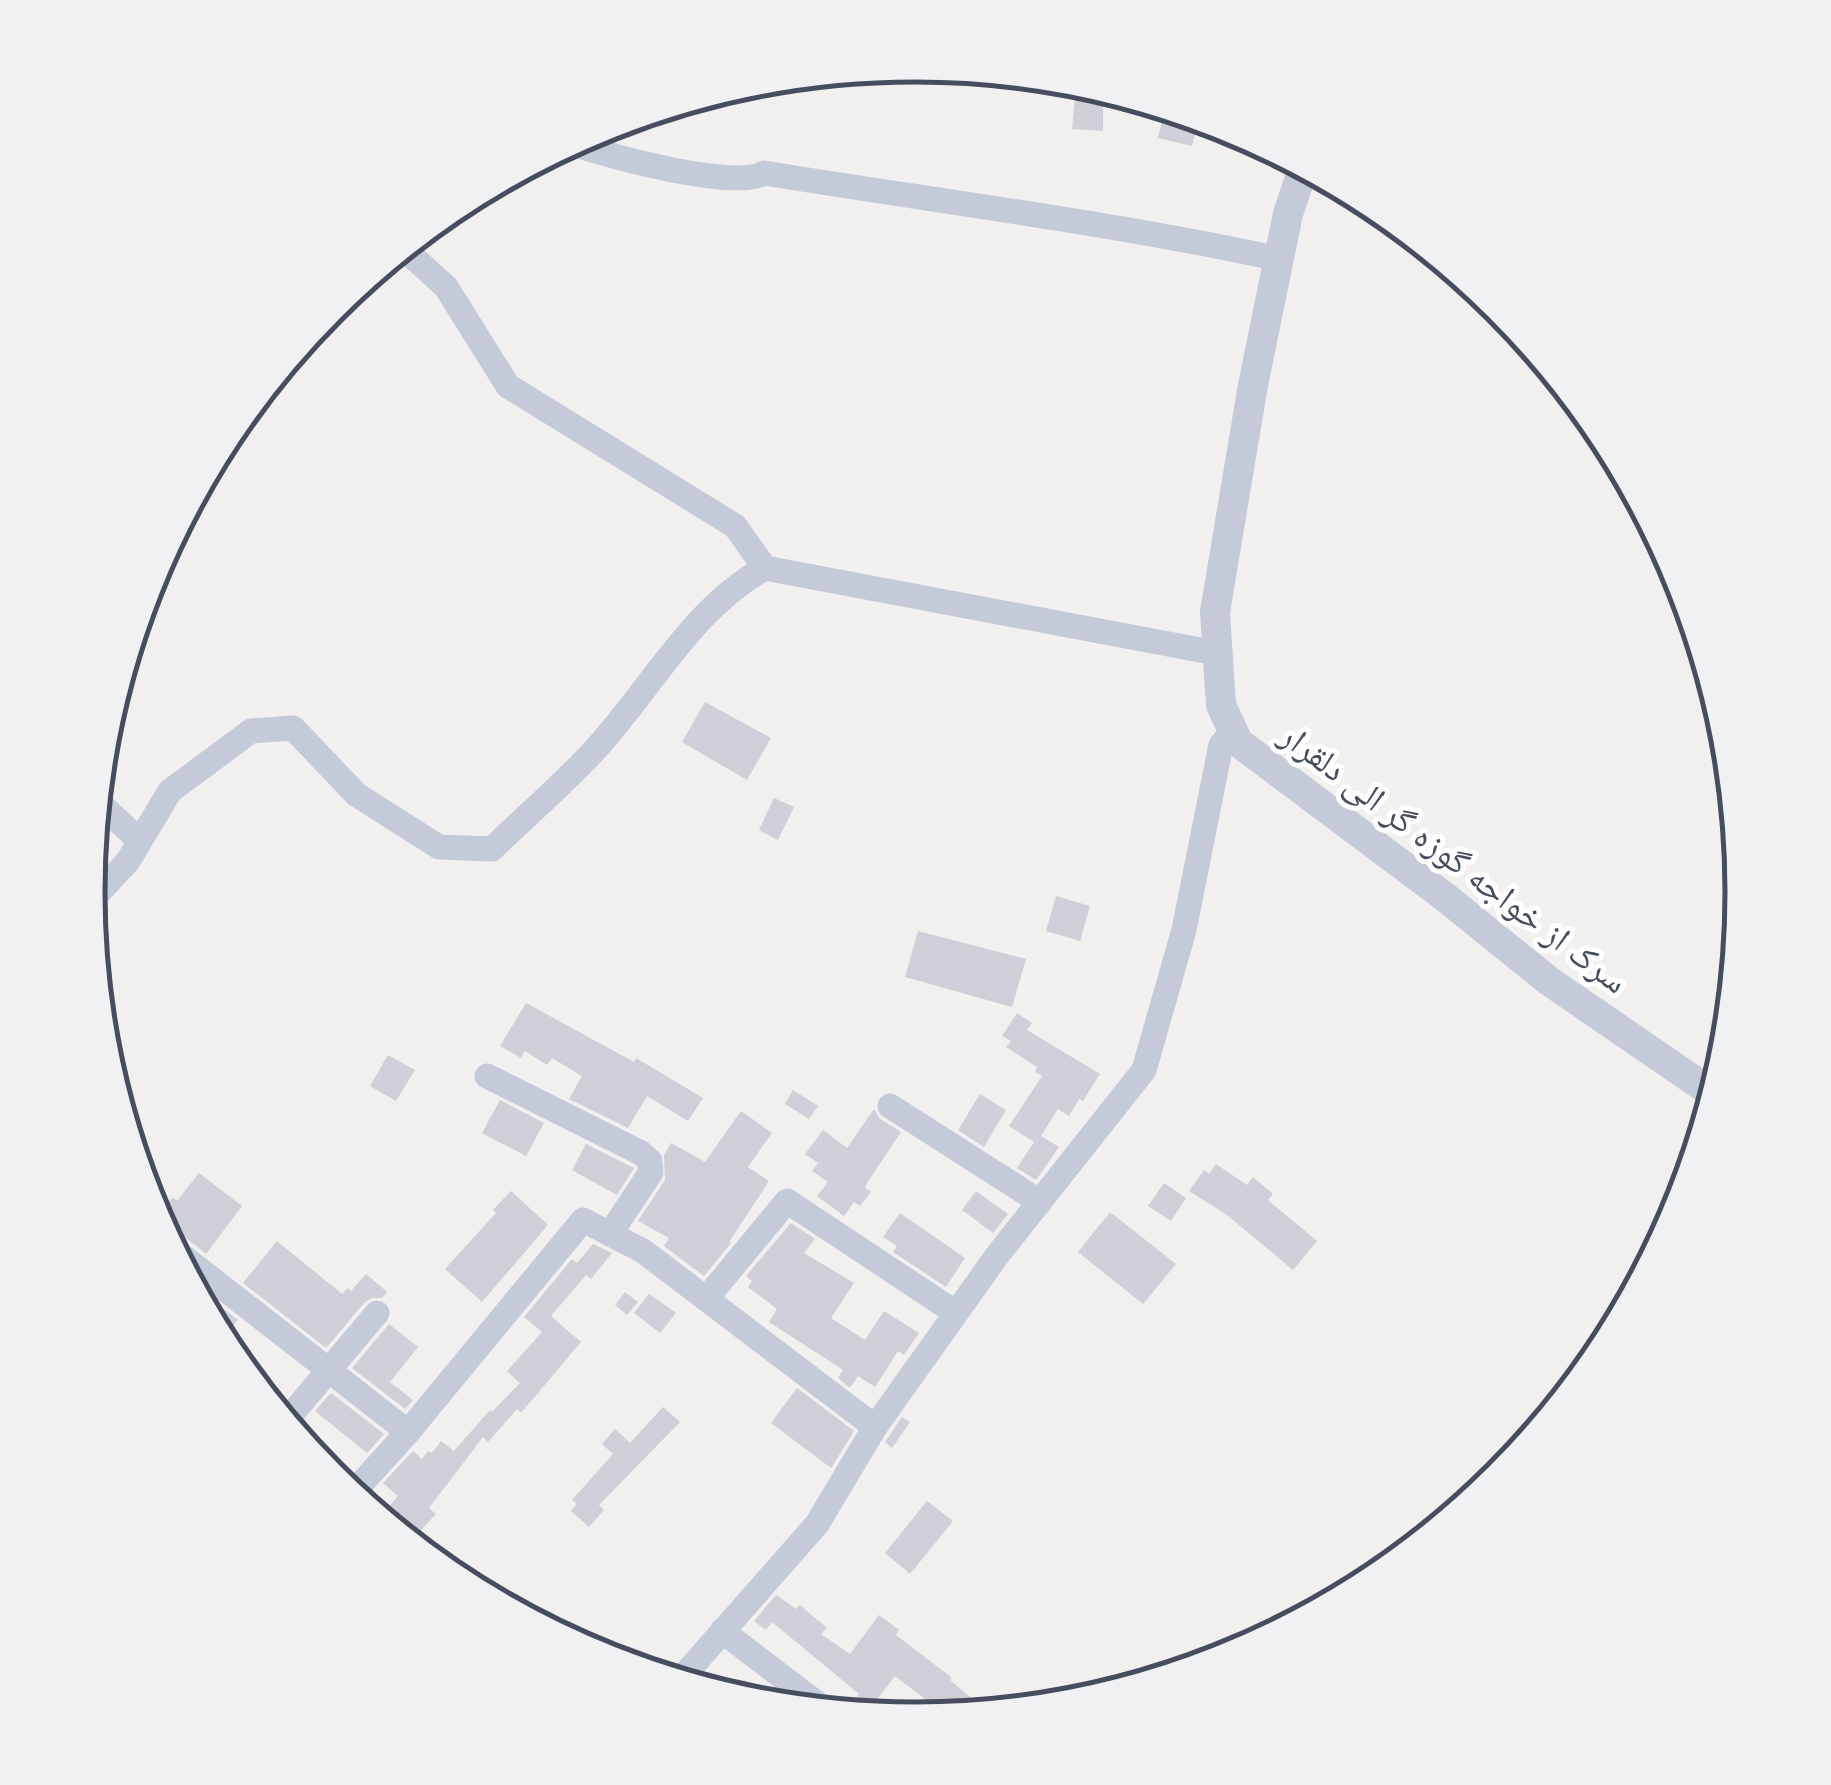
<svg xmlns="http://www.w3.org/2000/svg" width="1831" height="1785" font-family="'PT Sans','Noto Naskh Arabic',sans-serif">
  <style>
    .building { fill: #cecfd7 }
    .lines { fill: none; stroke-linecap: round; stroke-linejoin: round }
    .minor { stroke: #c4cad8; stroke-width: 25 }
    .tertiary { stroke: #c4cad8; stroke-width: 30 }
    .labels { text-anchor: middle; stroke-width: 10; stroke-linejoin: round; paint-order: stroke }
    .street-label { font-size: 35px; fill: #454d5e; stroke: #fff }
    .rim { fill: none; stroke: #454d5e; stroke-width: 5 }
  </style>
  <rect width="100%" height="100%" fill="#f2efef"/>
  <!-- building -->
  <path class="building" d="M1075,96L1103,100V131L1072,129Z
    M1165,109L1199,118L1192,146L1158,138Z
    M705,702L771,738L747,780L682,742Z
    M774,798L794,807L778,840L759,830Z
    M1056,896L1090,906L1080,941L1046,931Z
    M918,931L1026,959L1012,1007L905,977Z
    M526,1003L634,1062L636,1058L703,1098L688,1121L647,1096L628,1128L569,1099L582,1076L552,1058L547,1065L525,1051L521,1058L500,1046Z
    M1017,1013L1032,1023L1027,1030L1100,1074L1083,1101L1079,1099L1069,1116L1058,1109L1041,1136L1059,1147L1036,1180L1017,1168L1034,1142L1009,1126L1042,1076L1035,1072L1037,1067L1006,1047L1011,1041L1002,1036Z
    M388,1055L415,1070L396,1101L370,1086Z
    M793,1090L818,1106L809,1119L785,1104Z
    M980,1094L1006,1110L984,1147L958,1130Z
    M500,1100L544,1123L526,1156L482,1133Z
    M874,1109L880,1119L901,1132L867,1183L865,1188L871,1192L860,1206L854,1202L844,1216L817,1196L828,1182L812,1171L818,1163L805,1154L823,1130L847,1148Z
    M741,1111L772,1133L748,1167L769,1181L729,1242L731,1243L704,1276L664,1246L669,1238L638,1221L665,1180L664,1155L671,1143L705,1162Z
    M586,1144L634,1168L617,1195L572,1170Z
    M1216,1164L1247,1185L1253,1177L1273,1194L1268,1200L1317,1241L1293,1270L1227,1215L1189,1191L1204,1170L1209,1174Z
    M199,1173L242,1206L206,1254L158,1215L173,1197L177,1201Z
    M1164,1183L1186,1198L1171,1221L1148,1206Z
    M511,1191L548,1225L482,1302L445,1269L496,1213L493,1210Z
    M976,1191L1008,1214L993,1233L962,1210Z
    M1110,1212L1176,1264L1143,1304L1078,1252Z
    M900,1213L965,1258L946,1287L893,1252L897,1246L883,1237Z
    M791,1223L815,1239L804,1253L854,1283L831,1318L865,1340L884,1311L919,1333L904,1355L898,1351L875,1387L858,1376L850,1388L838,1378L843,1370L769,1322L777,1309L748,1287L752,1281L746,1276Z
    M277,1241L342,1294L348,1288L351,1291L366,1274L387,1292L382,1298H372L365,1302L326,1348L243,1283Z
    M593,1244L612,1253L591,1279L586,1275L551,1316L581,1342L521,1413L517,1409L488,1442L483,1437L429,1508L436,1514L411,1541L381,1516L398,1496L383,1483L413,1451L422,1459L428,1451L432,1453L441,1441L454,1451L490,1410L492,1412L520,1383L507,1371L542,1332L524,1317L572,1259L577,1263Z
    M190,1283L238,1320L221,1340L203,1307Z
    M625,1292L638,1302L627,1315L615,1305Z
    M649,1294L676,1313L660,1333L634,1313Z
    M389,1324L418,1347L390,1382L413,1400L405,1409L352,1368Z
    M797,1388L854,1431L831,1468L771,1423Z
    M331,1393L384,1434L367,1453L315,1411Z
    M663,1407L680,1422L599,1505L604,1510L589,1527L571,1511L577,1504L572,1500L613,1454L602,1444L615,1429L630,1443Z
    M902,1417L910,1422L892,1448L885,1442Z
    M927,1501L953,1521L910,1574L885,1553Z
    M776,1595L796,1609L800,1605L827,1628L821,1634L850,1654L879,1615L899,1630L896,1635L951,1677L950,1680L989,1713L922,1719L934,1706L895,1676L865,1715L845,1713L859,1694L772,1622L766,1630L754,1621Z"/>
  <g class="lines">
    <!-- minor -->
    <path class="minor" d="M570,143C607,155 733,191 764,173C936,201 1108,222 1279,259
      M403,248L446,287L508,386L735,526L765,568L1216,653
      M97,801L140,841
      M89,903L128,861L170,791L251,731L293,728L357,795L439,847L492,849C525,817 561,786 592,753C650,691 690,610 765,568
      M487,1076L641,1153L650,1161L651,1172L610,1234
      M890,1106L1040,1202
      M172,1248L408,1432
      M706,1299L787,1201L956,1313
      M285,1422L377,1313
      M351,1495L408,1432L583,1220L643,1251L875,1427L996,1257L1144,1070L1184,930L1221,745L1233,731
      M722,1631L827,1711
      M679,1681L817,1524L875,1427"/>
    <!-- tertiary -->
    <path class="tertiary" d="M1304,166L1288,214L1253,385L1215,612L1221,705L1238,742L1445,897L1549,981L1715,1095"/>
  </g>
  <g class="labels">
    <!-- street labels -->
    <g class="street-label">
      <text transform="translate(1454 858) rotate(37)" y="12">سرک از خواجه گوزه گر الی دلقرار</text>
    </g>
  </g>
  <!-- crop -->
  <path d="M0 0H1831V1785H0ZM105 892a810 810 0 1 1 1620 0a810 810 0 1 1-1620 0Z" fill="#f0f1f2" fill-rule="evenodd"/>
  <path class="rim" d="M105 892a810 810 0 1 1 1620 0a810 810 0 1 1-1620 0Z"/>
</svg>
